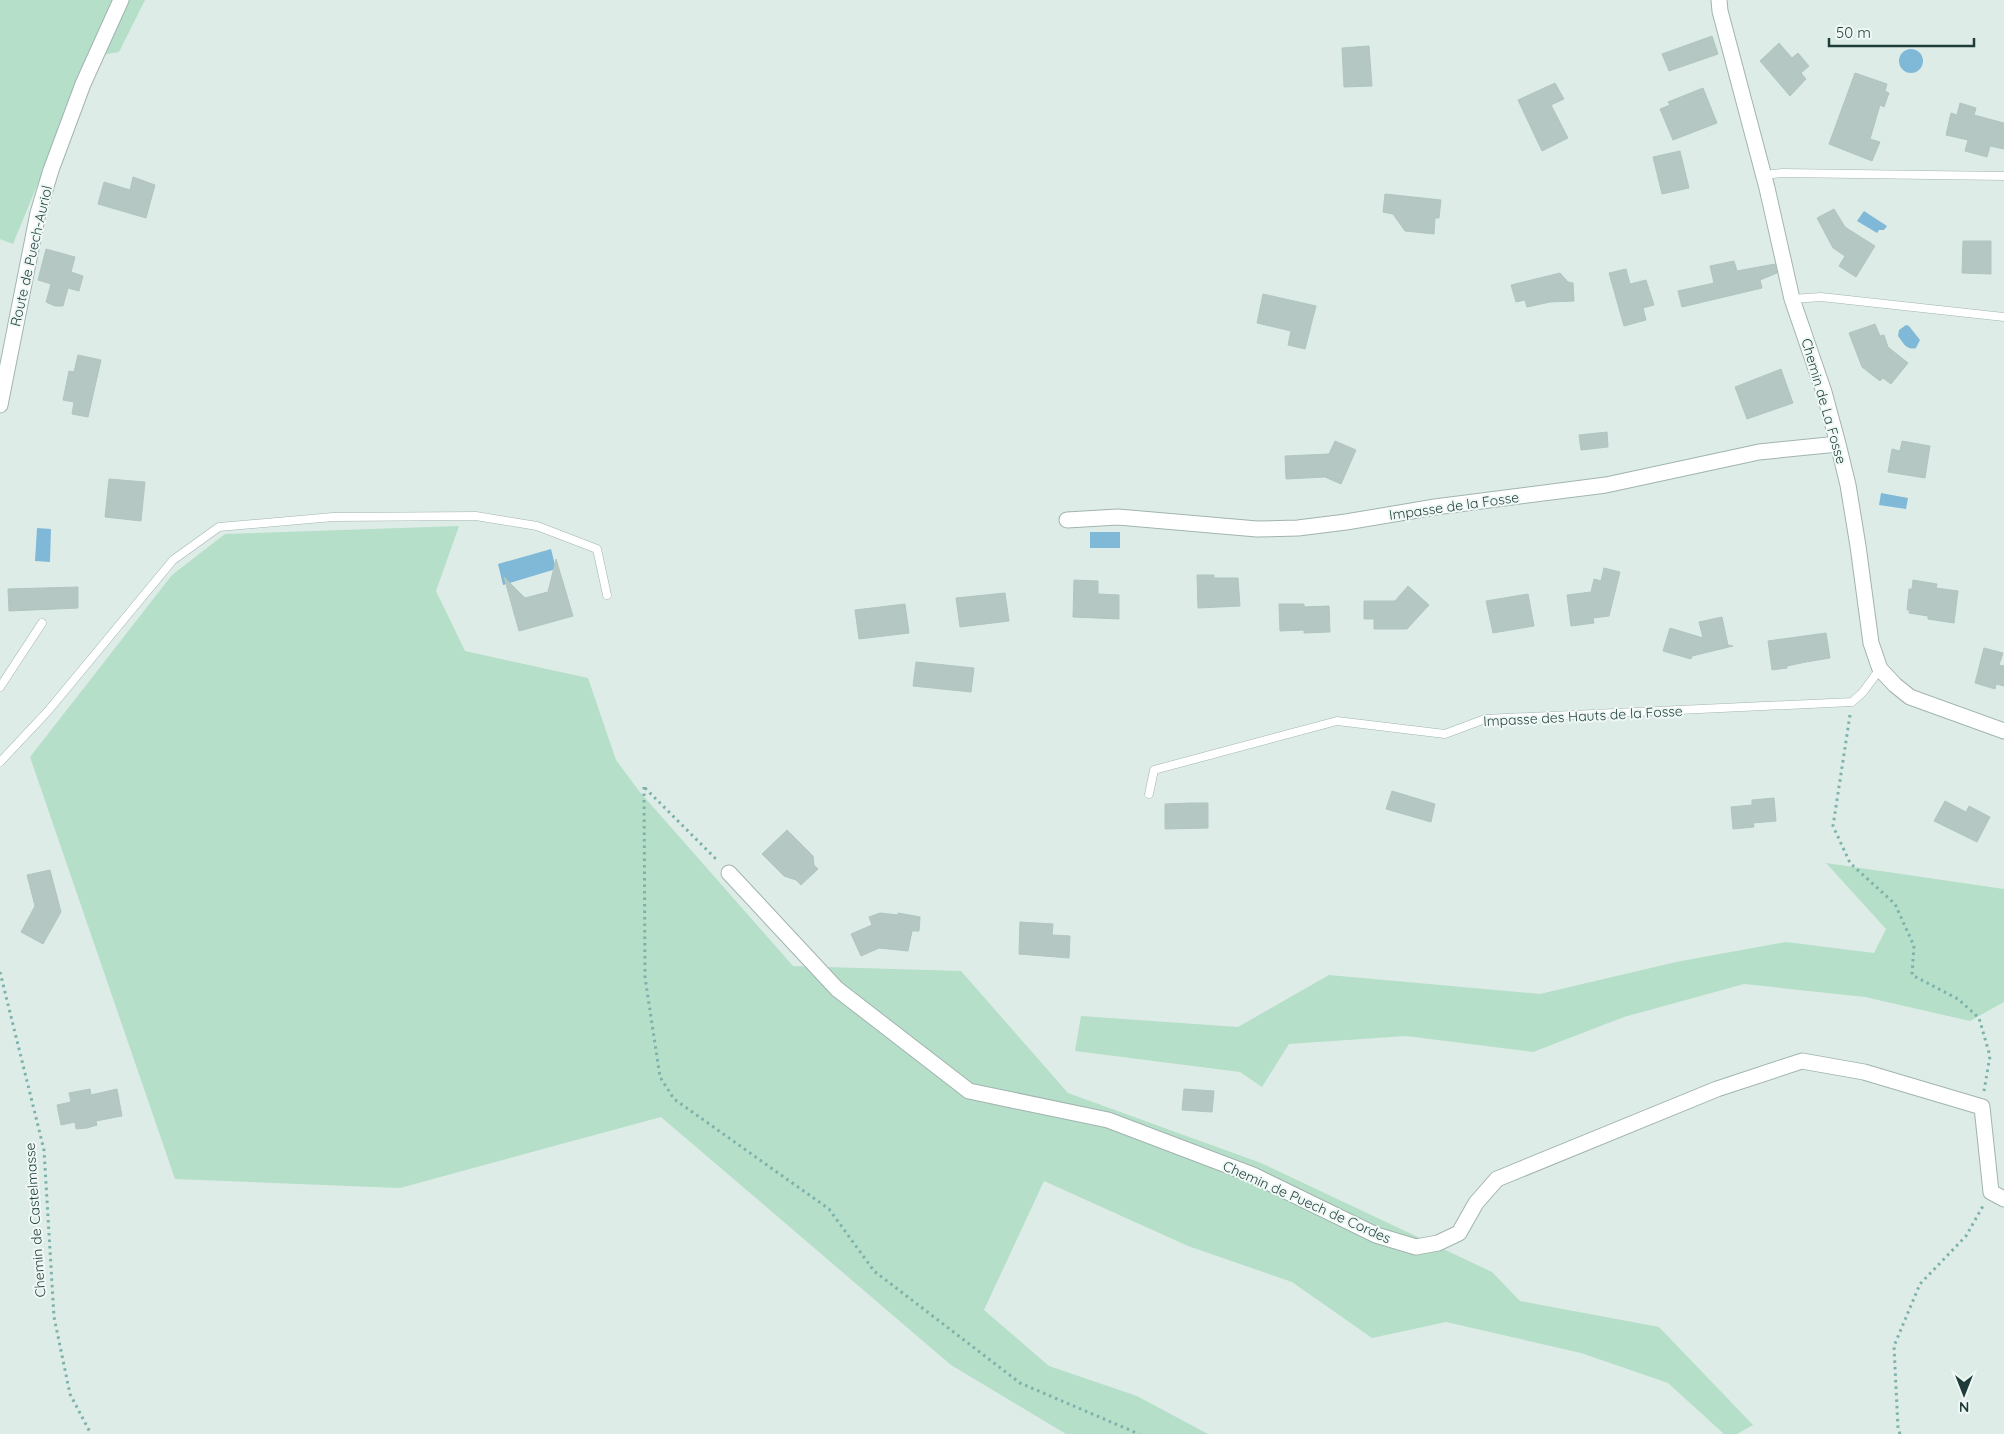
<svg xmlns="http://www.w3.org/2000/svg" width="2004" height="1434" font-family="Quicksand,sans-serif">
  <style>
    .green { fill: #b5dfc8 }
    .water { fill: #80b9d7 }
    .building { fill: #b4c7c2; stroke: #b0c6c1 }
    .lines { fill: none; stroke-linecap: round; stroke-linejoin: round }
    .service-casing { stroke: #a1b4b0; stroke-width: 9 }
    .minor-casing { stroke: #a1b4b0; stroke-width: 17 }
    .path { stroke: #7cb2ab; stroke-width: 3; stroke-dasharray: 2.5 4; stroke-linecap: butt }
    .service { stroke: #fff; stroke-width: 8 }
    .minor { stroke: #fff; stroke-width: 15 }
    .labels { text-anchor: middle; stroke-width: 4; stroke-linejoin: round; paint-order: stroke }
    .street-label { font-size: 14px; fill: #1e3d3a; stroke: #eff8f5 }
  </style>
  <rect width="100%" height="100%" fill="#deece8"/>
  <!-- green -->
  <path class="green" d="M0,0H145L119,52L90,57L13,244L0,239Z
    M459,526L436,591L465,651L588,678L616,760L639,791L793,966L961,971L1068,1093L1261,1163L1492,1272L1520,1301L1659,1327L1753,1425L1737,1434H1724L1668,1383L1581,1353L1446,1322L1372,1338L1292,1282L1188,1246L1044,1181L984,1310L1049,1366L1137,1396L1208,1434H1066L951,1365L661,1117L400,1188L175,1179L30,757L172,575L225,534Z
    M1826,863L2004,889V1002L1970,1021L1865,997L1744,984L1624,1017L1533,1052L1406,1036L1289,1044L1262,1087L1240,1072L1075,1051L1081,1016L1238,1027L1329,975L1540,994L1676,962L1786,942L1874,953L1886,929Z"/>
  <!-- water -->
  <path class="water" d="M1899 61a12 12 0 1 1 24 0a12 12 0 1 1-24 0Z
    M1864,211L1887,226L1884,230H1879L1877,233L1857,221Z
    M1906,325L1909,326L1920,340L1916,348C1906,351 1903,342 1898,336L1899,330Z
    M1881,493L1908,498L1906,509L1879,505Z
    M37,528L51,529L50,562L35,561Z
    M1090,532H1120V548H1090Z
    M551,549L556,569L503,585L498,564Z"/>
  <!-- building -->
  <path class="building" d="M1712,36L1718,54L1669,71L1662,54Z
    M1779,43L1792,58L1798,53L1809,66L1801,73L1806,79L1790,96L1760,61Z
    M1369,46L1372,86L1344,87L1342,48Z
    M1855,73L1887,84L1885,91L1889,93L1884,107L1880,105L1870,139L1880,142L1872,161L1829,144Z
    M1555,83L1564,99L1551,105L1568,138L1542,151L1518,100Z
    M1703,88L1717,123L1673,140L1660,109L1670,105L1668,102Z
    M1960,103L1976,108L1974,115L2004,123V149L1990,146L1987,157L1965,151L1968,140L1946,135L1951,113L1957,115Z
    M1680,151L1689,188L1662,194L1653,157Z
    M133,177L155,185L146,218L98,204L104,182L130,190Z
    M1385,194L1441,200L1439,218H1435L1434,234L1405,231L1393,214L1383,212Z
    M1834,209L1845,227L1875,246L1856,277L1839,266L1845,256L1833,248L1817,218Z
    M1963,241H1991V274L1962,273Z
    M46,249L75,257L71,272L83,276L79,291L68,288L63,306H55L46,302L51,284L38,280Z
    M1734,261L1737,271L1775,264L1777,273L1760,280L1762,288L1682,307L1678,291L1714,283L1710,266Z
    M1626,269L1630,284L1646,280L1654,305L1643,308L1646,320L1624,326L1609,273Z
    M1560,273L1568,282L1573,283L1574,301L1550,302L1527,307L1525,300L1516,302L1511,285Z
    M1263,294L1316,306L1305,349L1288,345L1291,331L1257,323Z
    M1875,324L1880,336L1884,335L1888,347L1908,363L1891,384L1883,378L1880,381L1862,367L1849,333Z
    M78,355L101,360L88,417L72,414L74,402L63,400L69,371L74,372Z
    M1781,369L1793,403L1747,419L1735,387Z
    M1607,432L1608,447L1581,450L1579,435Z
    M1335,441L1356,450L1341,484L1325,477L1286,479L1285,456L1329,454Z
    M1902,441L1930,446L1925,478L1888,472L1892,449L1900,451Z
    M109,479L145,482L141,521L105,517Z
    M556,559L573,616L519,631L504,577L525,598L548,592Z
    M1604,568L1620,572L1609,616L1593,618L1594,623L1571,626L1567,595L1591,592L1594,579L1601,581Z
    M1197,575H1214V578H1238L1240,606L1198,608Z
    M1074,580L1098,581V594L1119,595V619L1073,617Z
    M1913,580L1937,584L1936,588L1958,591L1954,623L1928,619V616L1909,613L1910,610H1907L1909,589H1912Z
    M1408,586L1429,605L1407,629H1374V619H1364V601H1395Z
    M78,587V608L9,611L8,589Z
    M1005,593L1009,621L960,627L956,598Z
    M1528,594L1534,626L1493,633L1486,601Z
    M905,604L909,633L859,639L855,610Z
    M1279,604H1304V607L1329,606L1330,632L1304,633V630L1280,631Z
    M1722,617L1728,645L1733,646L1692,656L1691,659L1663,651L1670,628L1703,638L1699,622Z
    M1826,633L1830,658L1806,662L1787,666V668L1772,670L1768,641Z
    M1984,648L2003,653L1999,665L2004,666V686L1996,684L1995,689L1975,683Z
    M916,662L974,668L971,692L913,686Z
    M1392,791L1435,804L1431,822L1386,809Z
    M1774,798L1776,821L1753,823L1754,827L1733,829L1731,807L1752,805V800Z
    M1945,801L1966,812L1969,806L1990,817L1977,842L1934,821Z
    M1190,803H1208V828L1165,829V804Z
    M787,830L813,856L814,865L818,869L801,885L796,880L784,876L762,854Z
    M50,870L61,912L43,944L21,932L35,906L27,875Z
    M880,913L898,915V913L920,917L919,931H912L908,951L879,948L861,956L851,934L872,925L869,917Z
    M1020,922L1053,924L1052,935L1070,936L1069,958L1019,954Z
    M90,1089L91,1095L117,1089L122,1116L96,1121L97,1125L87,1128L76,1129L75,1122L61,1125L57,1105L71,1102L69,1093Z
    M1184,1089L1214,1091L1212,1112L1182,1110Z"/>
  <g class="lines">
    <defs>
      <path id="service" d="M1764,175L1782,173L2004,176
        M1792,299L1821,297L2004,317
        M0,687L42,623
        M0,762L48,711L173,560L219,527L333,517L476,516L537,526L597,549L607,595
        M1149,794L1154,770L1337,721L1445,734L1485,719L1852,702L1863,692L1880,669"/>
      <path id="minor" d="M1719,0L1720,11L1767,188L1792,299L1824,392L1838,444L1848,485L1858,546L1871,643L1880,669L1895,685L1910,697L2004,731
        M0,405L38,213L51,170L83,84L121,0
        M1067,520L1118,517L1257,529L1298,528L1346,522L1435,507L1606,485L1759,452L1838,444
        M729,873L837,989L969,1091L1108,1120L1253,1175L1376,1235L1416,1247L1438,1243L1459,1233L1476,1203L1497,1179L1717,1089L1802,1061L1864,1072L1982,1107L1991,1192L2004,1199"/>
    </defs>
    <!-- service casing -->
    <use href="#service" class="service-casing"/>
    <!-- minor casing -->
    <use href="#minor" class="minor-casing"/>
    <!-- path -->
    <path class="path" d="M1850,715L1833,826L1850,863L1895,904L1914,946L1912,975L1958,999L1979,1018L1990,1056L1984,1091
      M644,787L645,977L660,1077L674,1099L829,1209L874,1271L1020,1383L1139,1434
      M645,788L718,861
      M0,972L44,1150L54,1317L70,1394L91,1434
      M1900,1434L1898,1428L1894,1346L1920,1284L1966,1236L1983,1206"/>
    <!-- service -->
    <use href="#service" class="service"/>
    <!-- minor -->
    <use href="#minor" class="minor"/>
  </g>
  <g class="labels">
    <!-- street labels -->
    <g class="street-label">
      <text transform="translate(31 256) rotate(-77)" y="5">Route de Puech-Auriol</text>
      <text transform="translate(1824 401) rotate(74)" y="5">Chemin de La Fosse</text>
      <text transform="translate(1454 506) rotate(-8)" y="5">Impasse de la Fosse</text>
      <text transform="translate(1583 716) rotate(-3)" y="5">Impasse des Hauts de la Fosse</text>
      <text transform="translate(1307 1202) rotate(24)" y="5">Chemin de Puech de Cordes</text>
      <text transform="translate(35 1220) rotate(-94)" y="5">Chemin de Castelmasse</text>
    </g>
  </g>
  <!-- north arrow -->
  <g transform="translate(1964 1394) rotate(180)" stroke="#eff8f5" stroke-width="4" paint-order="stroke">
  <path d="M0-4L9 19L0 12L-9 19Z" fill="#1e3d3a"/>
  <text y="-8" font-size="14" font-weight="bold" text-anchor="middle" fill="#1e3d3a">N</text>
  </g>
  <!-- scale -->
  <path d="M1829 38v8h145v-8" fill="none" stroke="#1e3d3a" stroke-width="2.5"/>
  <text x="1836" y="38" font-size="15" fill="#1e3d3a" stroke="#eff8f5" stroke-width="4" paint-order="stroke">50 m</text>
</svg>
